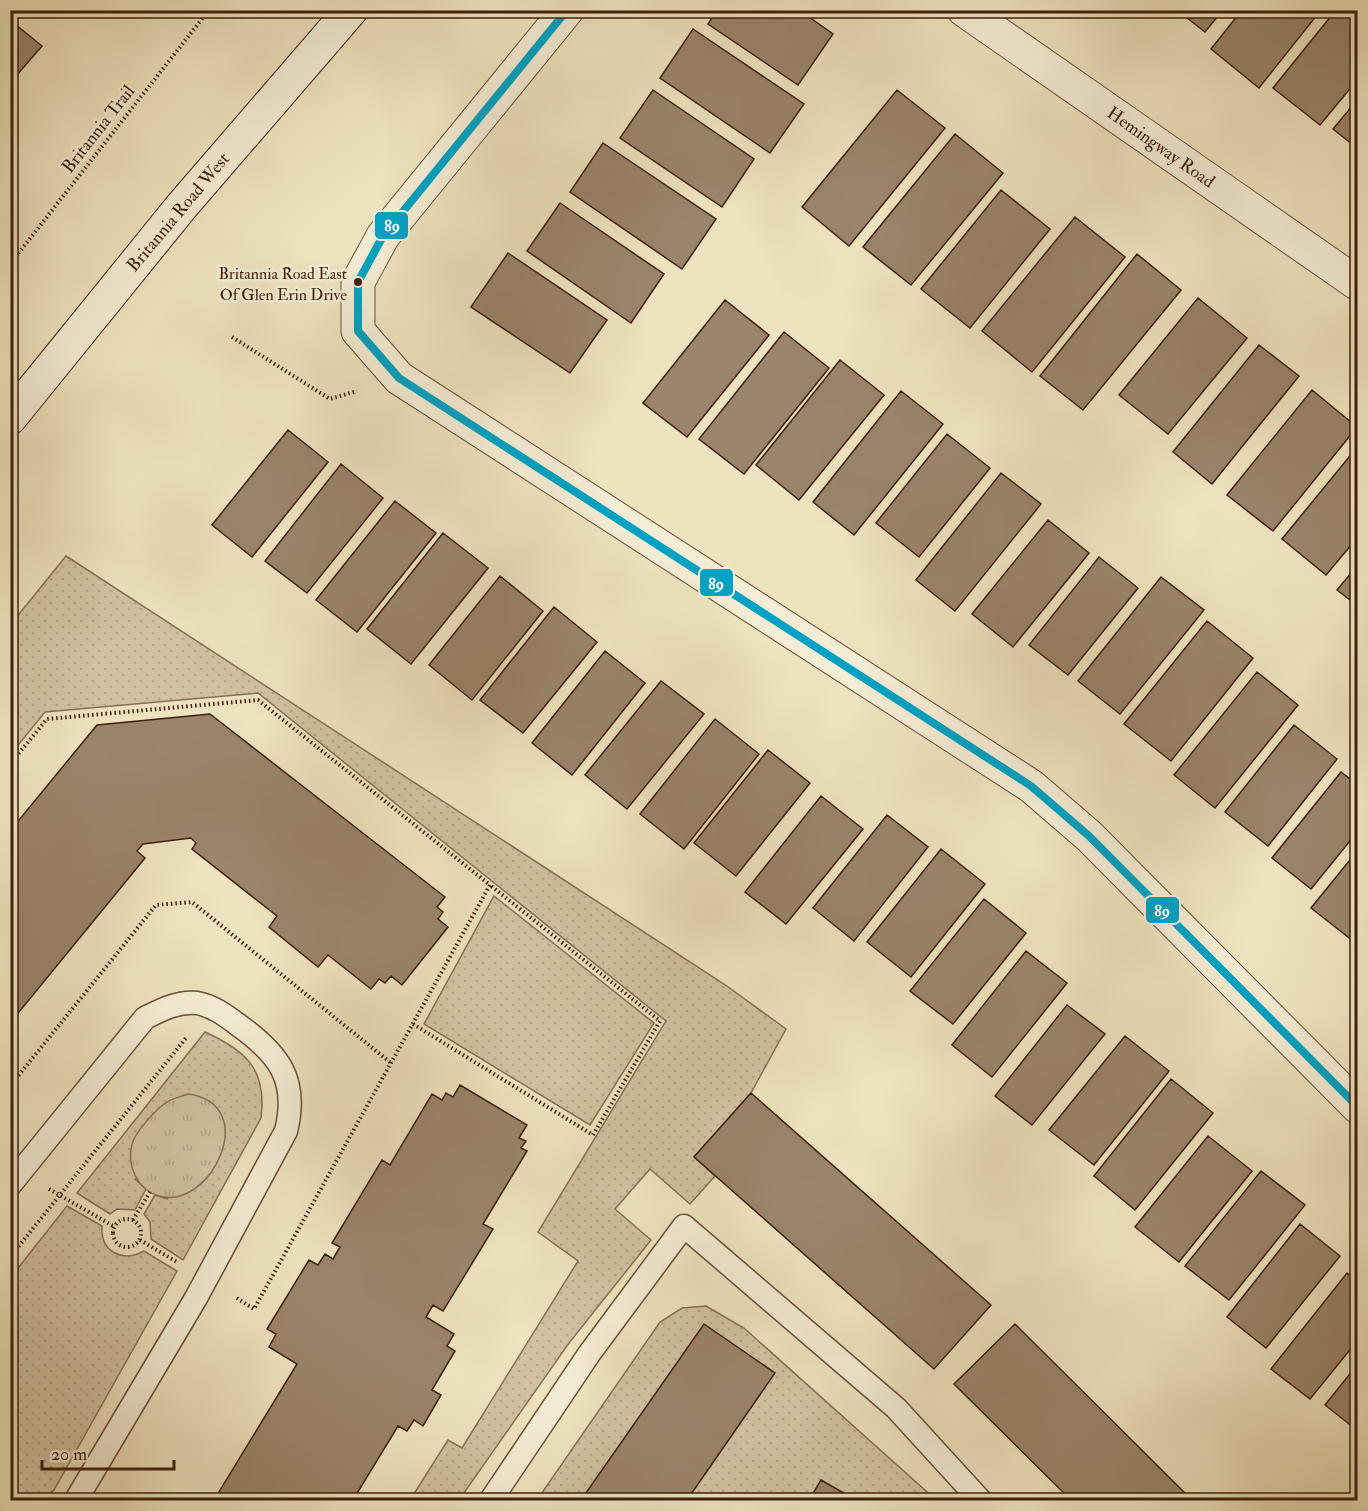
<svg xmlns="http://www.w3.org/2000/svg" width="1368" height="1511" font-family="'IM FELL Double Pica',serif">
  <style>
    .grass { fill: url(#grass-dots); stroke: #877057; stroke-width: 1.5 }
    .park { fill: url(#park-tufts); stroke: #877057; stroke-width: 1.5 }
    .building { fill: #9a846a; stroke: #3e1e0d; stroke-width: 1.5 }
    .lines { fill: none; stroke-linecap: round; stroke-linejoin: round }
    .service-casing { stroke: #6a4f3a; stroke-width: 25 }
    .minor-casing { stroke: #6a4f3a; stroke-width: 35 }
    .secondary-casing { stroke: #3e1e0d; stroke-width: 35 }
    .path { stroke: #3e1e0d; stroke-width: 4; stroke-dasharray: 1.5 3; stroke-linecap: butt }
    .service { stroke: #f4edd5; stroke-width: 22 }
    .minor { stroke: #f4edd5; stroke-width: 33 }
    .secondary { stroke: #f4edd5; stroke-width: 33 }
    .bus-1-casing { stroke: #f4edd5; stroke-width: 12 }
    .bus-1 { stroke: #03a2c4; stroke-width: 8 }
    .bus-dot { fill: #3e1e0d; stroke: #f4edd5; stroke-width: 2 }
    .labels { text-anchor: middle; stroke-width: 5; stroke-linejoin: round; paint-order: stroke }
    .bus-label { font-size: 16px; fill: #3e1e0d; stroke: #f4edd5; text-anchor: end }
    .street-label { font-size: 18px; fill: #3e1e0d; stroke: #f4edd5 }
    .line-badge { stroke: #f4edd5; stroke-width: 2 }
    .badge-label { font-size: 16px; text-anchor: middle; font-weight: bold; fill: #fff }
  </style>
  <defs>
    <pattern id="grass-dots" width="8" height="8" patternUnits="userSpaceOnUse" patternTransform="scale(1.5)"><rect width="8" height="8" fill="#d0c2a1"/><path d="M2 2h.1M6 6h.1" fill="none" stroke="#b4a689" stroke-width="1.8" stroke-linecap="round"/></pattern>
    <pattern id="park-tufts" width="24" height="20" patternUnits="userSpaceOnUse" patternTransform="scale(1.5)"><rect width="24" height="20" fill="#d0c2a1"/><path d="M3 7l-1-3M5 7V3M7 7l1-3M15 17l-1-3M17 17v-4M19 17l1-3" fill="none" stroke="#b4a689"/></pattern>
  </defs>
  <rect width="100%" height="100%" fill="#eee3bf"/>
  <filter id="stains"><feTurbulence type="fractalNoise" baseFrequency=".00333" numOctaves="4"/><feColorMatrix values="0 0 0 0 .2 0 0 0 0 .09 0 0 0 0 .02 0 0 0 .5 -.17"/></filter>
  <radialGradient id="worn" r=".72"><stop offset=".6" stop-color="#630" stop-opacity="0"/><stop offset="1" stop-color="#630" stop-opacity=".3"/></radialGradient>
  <!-- grass -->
  <path class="grass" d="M66,556L724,984L786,1029L751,1093L694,1157L715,1176L690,1204L650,1169L615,1209L651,1240L569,1343L459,1500H410L448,1440L462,1448L578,1261L538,1232L666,1021L258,693L45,712L11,754V624Z
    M494,896L654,1023L590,1125L424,1024Z
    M205,1032C247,1051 267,1070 261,1118L183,1260L151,1239L150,1222L144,1214L155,1195L168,1199L135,1179L146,1189L135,1210L117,1209L110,1214L77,1193Z
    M67,1206L102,1226C100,1252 123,1263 144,1251L177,1271L54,1490L44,1500H11V1277Z
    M706,1306L744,1328L936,1500H537L660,1322L682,1308Z"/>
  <!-- park -->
  <path class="park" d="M188,1094C262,1104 211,1211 159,1196C138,1190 126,1166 132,1144C136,1131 155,1110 167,1102C173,1098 181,1097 188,1094Z"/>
  <!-- building -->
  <path class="building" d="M717,10H799L833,34L798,85L708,24Z
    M1177,10H1223L1205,32Z
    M1242,10H1321L1259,88L1211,49Z
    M1336,10H1358V79L1320,125L1273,88Z
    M10,20L42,46L10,83Z
    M693,29L804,104L770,153L660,78Z
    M653,90L754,159L722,207L620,138Z
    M897,90L945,128L849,246L802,207Z
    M1358,99V149L1333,129Z
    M955,134L1003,173L911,285L863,247Z
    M603,143L716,219L682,269L570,192Z
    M1001,190L1050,229L970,328L921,289Z
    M560,203L664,274L631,323L527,251Z
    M1075,217L1125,257L1032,372L982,331Z
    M508,253L607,320L570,373L471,307Z
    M1137,254L1181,290L1083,410L1040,376Z
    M1198,298L1247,338L1168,434L1119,395Z
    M725,300L769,335L687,437L643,403Z
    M784,332L829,368L744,474L699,439Z
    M1259,345L1299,376L1212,484L1173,452Z
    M840,360L884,395L799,500L756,465Z
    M1312,390L1357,427L1273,531L1227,495Z
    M901,391L943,424L854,535L813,502Z
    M288,430L328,462L252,557L212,525Z
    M947,434L990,468L919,557L876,523Z
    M1358,446V537L1326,575L1282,539Z
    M341,464L383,498L307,593L265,561Z
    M1001,473L1041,504L955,611L916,580Z
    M395,501L436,533L357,632L316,600Z
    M1048,520L1089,553L1013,647L972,614Z
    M443,533L488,568L411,664L367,629Z
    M1099,557L1138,588L1068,675L1029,645Z
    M1358,565V606L1337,590Z
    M500,576L543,611L472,700L429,665Z
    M1161,577L1204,610L1120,714L1078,681Z
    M554,607L597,642L523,733L480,700Z
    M1207,621L1253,658L1171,761L1124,724Z
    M605,651L645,683L572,775L532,743Z
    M1257,672L1298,705L1215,808L1174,775Z
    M661,681L704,714L627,809L585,775Z
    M210,714L445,897L437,907L443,912L438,919L448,927L402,985L391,976L385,983L379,979L371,989L328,955L318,967L269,927L277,916L192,849L196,843L191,838L143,844L137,851L145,858L10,1023V831L97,725Z
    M715,719L759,754L684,849L640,814Z
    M1294,725L1337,759L1268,846L1225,812Z
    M768,750L810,783L736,876L694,843Z
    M1341,772L1358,785V831L1311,889L1272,858Z
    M821,796L863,829L786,924L745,892Z
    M887,815L928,847L854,941L813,908Z
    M941,849L985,884L911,977L867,942Z
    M1358,850V935L1353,941L1311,908Z
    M984,899L1026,933L953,1024L910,991Z
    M1026,951L1067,983L992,1077L952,1045Z
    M1067,1005L1105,1034L1032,1125L995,1096Z
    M1125,1036L1169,1071L1094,1165L1049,1130Z
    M1171,1079L1213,1113L1135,1210L1094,1176Z
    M460,1085L527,1125L519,1138L526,1141L521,1148L527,1151L483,1224L493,1229L443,1311L433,1305L426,1317L454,1334L447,1346L455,1351L432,1390L441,1395L423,1426L414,1420L407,1431L398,1426L353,1500H214L297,1364L269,1347L276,1334L267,1329L309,1260L318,1265L325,1254L333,1259L340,1247L332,1243L382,1160L390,1165L432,1094L442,1100L446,1093L453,1097Z
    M751,1093L991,1305L934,1369L694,1157Z
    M1208,1136L1252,1171L1179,1262L1135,1227Z
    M1261,1171L1305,1205L1229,1300L1185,1266Z
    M1300,1224L1340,1256L1266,1348L1227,1317Z
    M1347,1273L1358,1282V1340L1310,1399L1271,1369Z
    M704,1324L775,1373L687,1500H581Z
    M1015,1324L1192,1500H1071L954,1384Z
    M1358,1364V1431L1325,1405Z
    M821,1480L856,1500H809Z"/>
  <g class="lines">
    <defs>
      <path id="service" d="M10,1185L145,1018C161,1010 178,1001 197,1003C213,1006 225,1015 237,1024C278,1053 299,1079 286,1131L196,1298L76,1500
        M491,1500L589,1354L684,1226L896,1408L980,1500"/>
      <path id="minor" d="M567,10L383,236L358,282V331L399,378L1031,786L1089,836L1358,1107
        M964,10L1358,284"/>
      <path id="secondary" d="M10,418L181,207L351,10"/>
    </defs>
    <!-- service casing -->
    <use href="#service" class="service-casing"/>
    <!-- minor casing -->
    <use href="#minor" class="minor-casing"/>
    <!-- secondary casing -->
    <use href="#secondary" class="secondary-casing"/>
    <!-- path -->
    <path class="path" d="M10,264L209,10
      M232,337L330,399L357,391
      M10,764L47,719L258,700L490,885L254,1309L235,1297
      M413,1024L593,1135L660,1021L490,885
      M10,1086L156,905L192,902L391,1063
      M49,1189L113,1226
      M113 1233a14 14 0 1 1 28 0a14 14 0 1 1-28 0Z
      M133,1220L150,1192
      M140,1240L177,1262
      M10,1257L186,1038"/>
    <!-- service -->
    <use href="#service" class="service"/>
    <!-- minor -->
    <use href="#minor" class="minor"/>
    <!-- secondary -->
    <use href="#secondary" class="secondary"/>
    <defs>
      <path id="bus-1" d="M567,10L383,236L358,282V331L399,378L1031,786L1089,836L1358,1107"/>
    </defs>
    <!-- bus-1 casing -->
    <use href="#bus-1" class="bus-1-casing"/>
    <!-- bus-1 -->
    <use href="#bus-1" class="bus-1"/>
  </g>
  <!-- markers -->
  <circle class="bus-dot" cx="358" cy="282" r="5"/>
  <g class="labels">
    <!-- bus labels -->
    <g class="bus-label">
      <text x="347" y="279">Britannia Road East<tspan x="347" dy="21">Of Glen Erin Drive</tspan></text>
    </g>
    <!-- street labels -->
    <g class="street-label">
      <text transform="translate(98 129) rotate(-52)" y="6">Britannia Trail</text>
      <text transform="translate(1161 147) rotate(35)" y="6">Hemingway Road</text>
      <text transform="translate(178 212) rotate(-50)" y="6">Britannia Road West</text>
    </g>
  </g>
  <g class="line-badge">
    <rect x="374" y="211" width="35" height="29" rx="6" fill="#03a2c4"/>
    <rect x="699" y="568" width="35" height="29" rx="6" fill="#03a2c4"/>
    <rect x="1145" y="896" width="35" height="28" rx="6" fill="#03a2c4"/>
  </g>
  <g class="badge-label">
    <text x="392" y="231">89</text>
    <text x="716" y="589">89</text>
    <text x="1162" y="916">89</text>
  </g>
  <!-- margin -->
  <rect width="1368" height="1511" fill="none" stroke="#eee3bf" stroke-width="36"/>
  <rect x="12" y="12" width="1344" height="1487" fill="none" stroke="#3e1e0d" stroke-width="3"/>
  <rect x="18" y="18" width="1332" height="1475" fill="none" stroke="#3e1e0d" stroke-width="1.5"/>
  <!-- scale -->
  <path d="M42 1460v9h132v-9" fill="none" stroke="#3e1e0d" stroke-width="3"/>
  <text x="51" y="1460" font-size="18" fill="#3e1e0d" stroke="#f4edd5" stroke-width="4.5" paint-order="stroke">20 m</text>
  <rect width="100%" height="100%" filter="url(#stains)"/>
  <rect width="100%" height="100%" fill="url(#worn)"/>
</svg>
